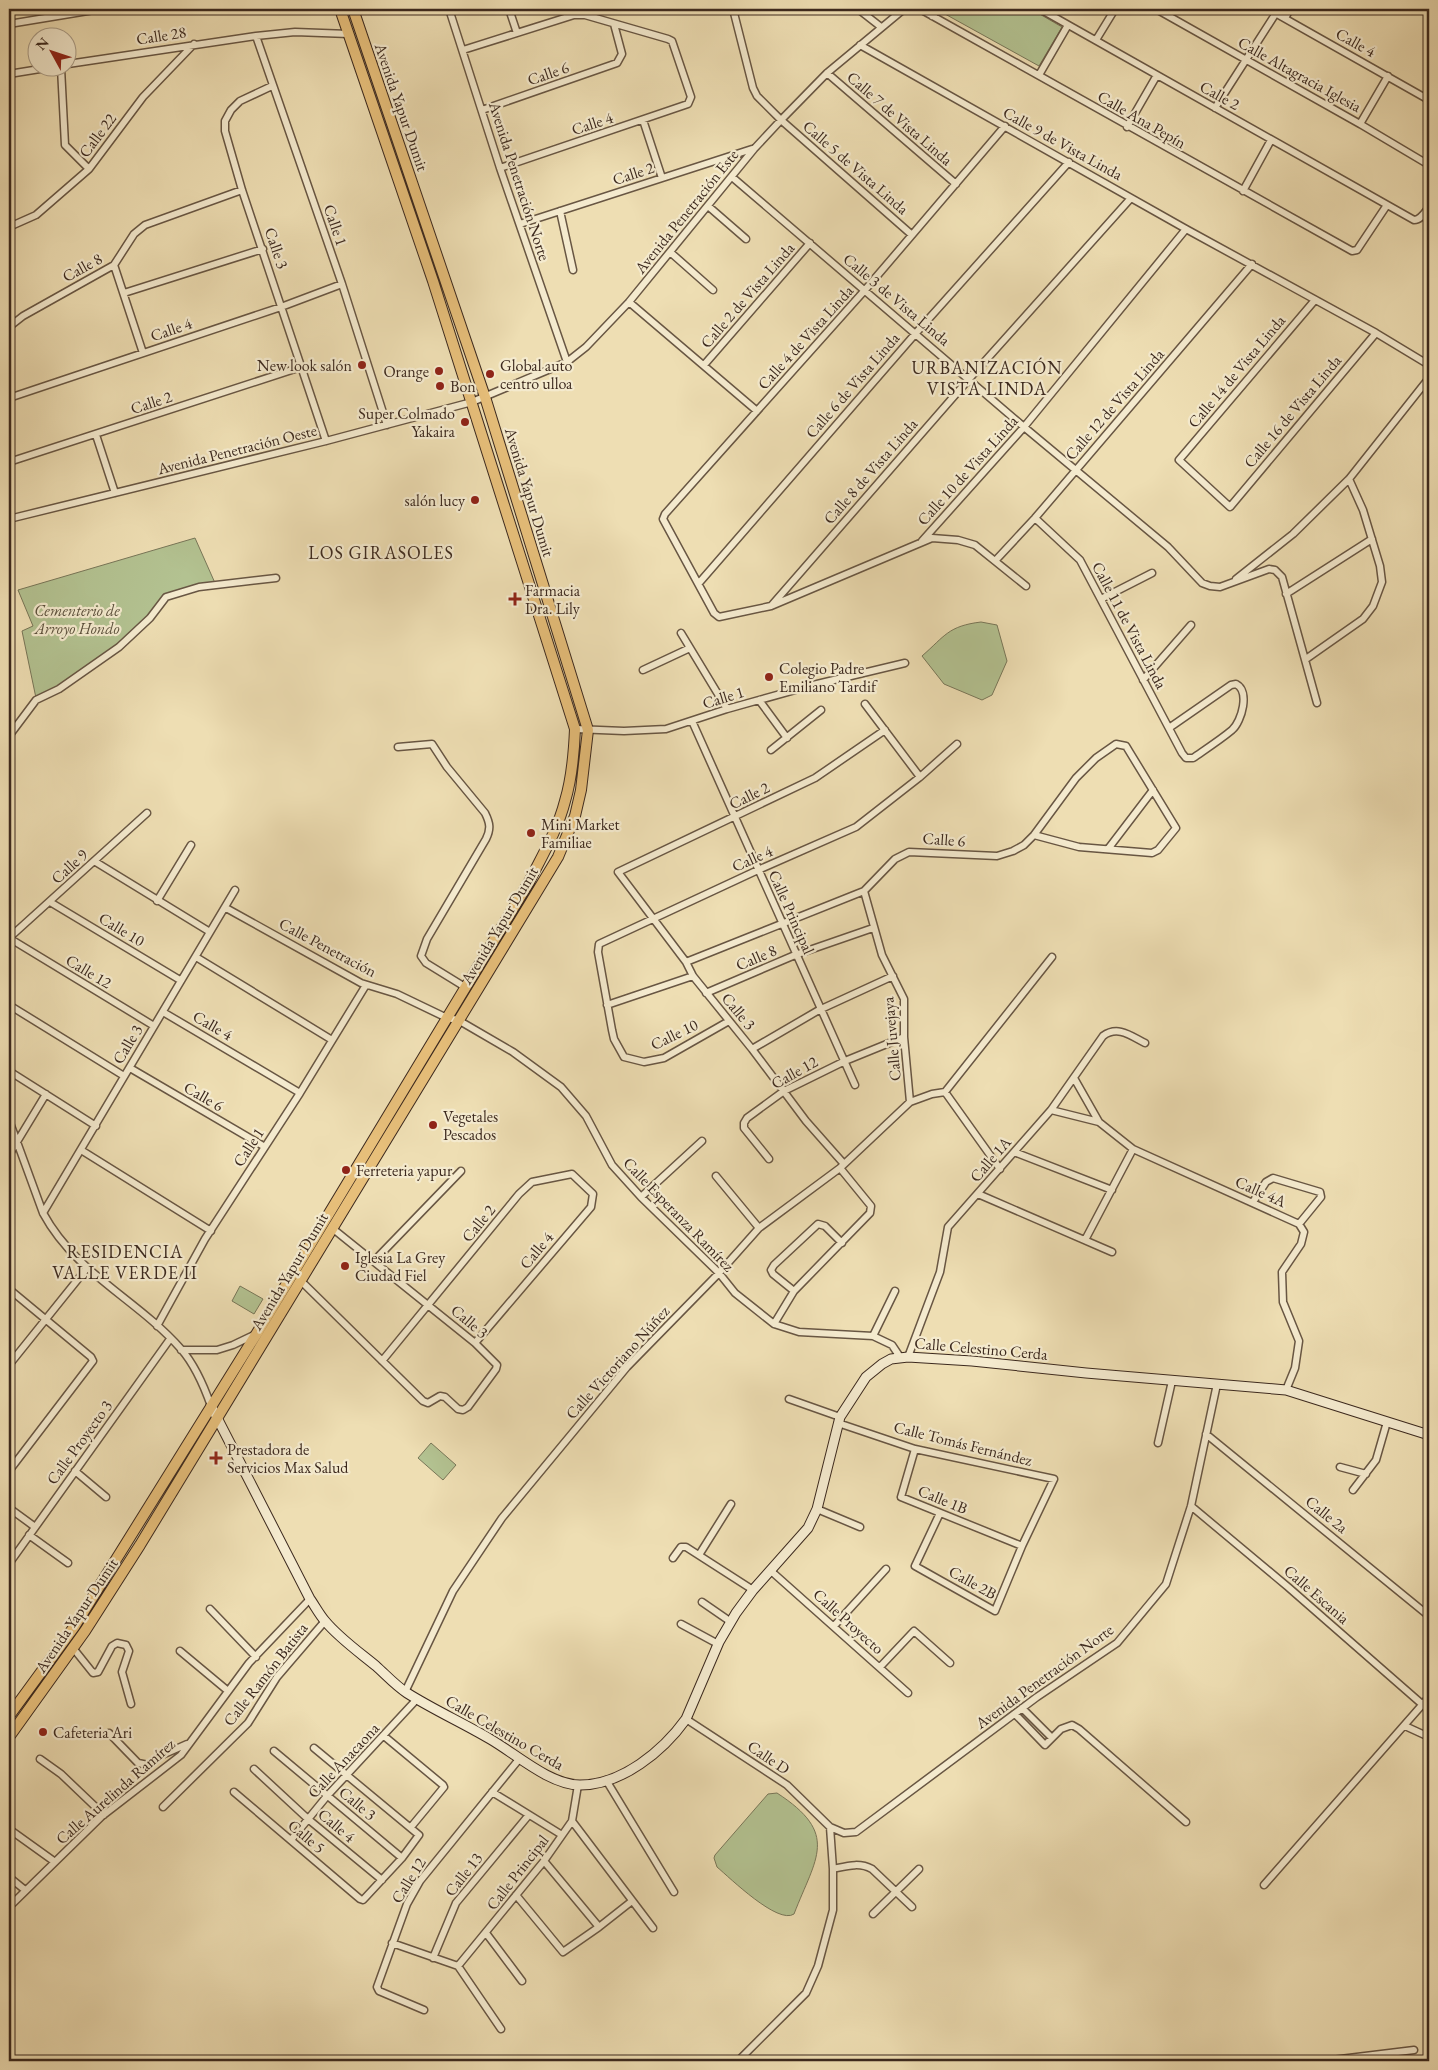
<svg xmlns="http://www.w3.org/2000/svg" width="1438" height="2070" font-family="'EB Garamond',serif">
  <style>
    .green { fill: #b3c291; stroke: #787658 }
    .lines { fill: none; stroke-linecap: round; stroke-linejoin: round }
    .street-casing { stroke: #685643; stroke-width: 9 }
    .secondary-casing { stroke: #3c291e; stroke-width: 11 }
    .primary-casing { stroke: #3c291e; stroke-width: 12 }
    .street { stroke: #f4eace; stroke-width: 6 }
    .secondary { stroke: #f4eace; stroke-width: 9 }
    .primary { stroke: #e7bf7a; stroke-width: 10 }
    .poi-dot { fill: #8f2418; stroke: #f4eace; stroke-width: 2 }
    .labels { text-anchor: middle; stroke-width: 4.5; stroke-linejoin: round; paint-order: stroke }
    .street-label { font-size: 16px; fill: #3c291e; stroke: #f4eace }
    .poi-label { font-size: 16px; fill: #3c291e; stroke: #f4eace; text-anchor: start }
    .park-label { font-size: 16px; font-style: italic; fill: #5a4f3b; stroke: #f4eace }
    .neighbourhood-label { font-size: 18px; letter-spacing: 1px; fill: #3c291e; stroke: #f4eace }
  </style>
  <rect width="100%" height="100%" fill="#eedeb3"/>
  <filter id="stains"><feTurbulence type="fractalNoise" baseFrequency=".004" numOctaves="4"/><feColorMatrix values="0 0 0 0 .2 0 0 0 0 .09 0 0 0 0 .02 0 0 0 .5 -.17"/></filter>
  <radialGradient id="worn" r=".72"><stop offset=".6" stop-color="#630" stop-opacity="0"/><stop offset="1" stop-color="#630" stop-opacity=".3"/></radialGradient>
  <!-- green -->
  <path class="green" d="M950,9H1031L1062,27L1039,66L945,14Z
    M195,538L215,583L166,595L152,612L121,643L60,686L36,698L22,631L33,626L18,590Z
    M981,622L997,625L1007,661L992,695L982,700L944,684L922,656C945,636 948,626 981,622Z
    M240,1286L263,1299L254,1314L232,1301Z
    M431,1443L456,1465L443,1480L418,1458Z
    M777,1793C840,1834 816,1857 794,1914C778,1925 730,1878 717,1867L714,1858L715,1855L768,1794Z"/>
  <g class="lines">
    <defs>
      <path id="street" d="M449,9L500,168L567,362
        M509,9L517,33
        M733,9L753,88L757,96L781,120L912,235
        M858,9L881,27
        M920,9L1352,251L1357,250L1387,205
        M1040,9L1414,220C1421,220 1425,212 1429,207
        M1156,9L1360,124L1429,165
        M1268,9L1429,100
        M932,16L940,9
        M1285,18L1290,9
        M9,24L100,9
        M256,36L342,284L387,425
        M1096,40L1115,9
        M860,45L1186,229L1376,333L1429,365
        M463,50L574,15H585L668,39L672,41L691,97L688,104L500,168
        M68,64L256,36L295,32L349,34
        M61,68L65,145L89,169
        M827,73L956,184
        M9,74L46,68
        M1039,75L1068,25
        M272,86L240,101L231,110L225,121V131L242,190L326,441
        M1215,108L1276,13
        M482,110L617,63L622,54L614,24
        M643,120L662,178
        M1360,124L1388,76
        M1005,126L865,290L665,514L663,519L714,613L719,617L771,606L932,538L958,540L975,545L1026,586
        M1127,127L1157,75
        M732,177L1024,427L1168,547L1202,583L1210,586L1220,587L1269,569L1275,570L1282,577L1317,703
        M1243,191L1271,140
        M708,206L746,239
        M560,211L573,270
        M520,224L752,149
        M9,227L36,215L89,169L143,97L194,44
        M670,252L713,290
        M114,265L143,353
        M124,293L263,249
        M1315,300L1179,460L1230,507L1376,333
        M629,302L757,411
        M9,327L23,316L114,265L134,234L145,225L242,190
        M704,365L810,243
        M9,398L281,307L342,284
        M96,435L115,493
        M9,462L301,367
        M1035,518L1080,560L1182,753L1186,758H1193C1206,749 1220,740 1232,730C1242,721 1250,691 1236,684L1231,685L1169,728
        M9,519L326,441L472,402L567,362L586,347L629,302L754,149L781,120L827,73L904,9
        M922,541L1024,427L1186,229
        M995,561L1035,518L1252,264
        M1236,579L1293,534L1349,479L1429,378
        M699,583L916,333L1069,162
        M1286,594L1372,539
        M1101,599L1152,573
        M772,605L969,379L1131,198
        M681,633L727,709
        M1306,659L1363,619L1373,606L1382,582L1380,566L1363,510L1349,479
        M643,670L690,648
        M1143,680L1191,625
        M759,700L787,738
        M865,704L920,777
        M692,721L855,1085
        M575,729L624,731L666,729L727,709L813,685L905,663
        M9,736L36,700L59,689L119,647L150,618L166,597L199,587L276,578
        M398,747L432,744L447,767L485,813C490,823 491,829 486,839L427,939L421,956L426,963L465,987
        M771,750L821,710
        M147,813L9,938L154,1026
        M1108,849L1153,790
        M94,861L210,932
        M864,891L882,955L904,999V1037L910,1102
        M157,901L191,845
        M50,902L180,980
        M226,908L361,983L397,994L447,1018L458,1020L513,1052L561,1087L586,1116L612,1165L641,1197L719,1273L735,1293L774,1324L799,1332L873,1336L892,1345L900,1357
        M196,957L332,1040
        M686,962L864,891L895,859L909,852L997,856L1013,851L1024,845L1034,835L1076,778L1096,758L1116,744L1126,746L1129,751L1176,828L1158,850L1152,853L1079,847L1034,835
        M706,993L795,955L873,928
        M9,1005L124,1076
        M607,1005L693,976
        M163,1012L300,1093
        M729,1021L664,1058L644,1062L624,1057L614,1039L612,1030L598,952L599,944L758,870L856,827L920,777L957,744
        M752,1049L819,1010L893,976
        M130,1068L265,1147
        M9,1071L96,1126
        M1074,1078L1099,1122
        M945,1092L1052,957
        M1051,1110L1099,1122L1133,1149L1299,1224L1304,1232L1301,1244L1282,1272L1283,1302L1299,1341L1295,1368L1286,1390
        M9,1120L43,1213C76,1274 137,1299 181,1349C195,1365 204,1386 211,1406
        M81,1150L211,1231
        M1014,1152L1112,1190
        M9,1155L46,1094
        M769,1159L744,1128V1123L747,1118L784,1091L845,1061L904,1037
        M844,1164L806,1121L752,1049L693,976L686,962L618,872L815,778L885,730
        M716,1176L759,1228
        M978,1194L1112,1252
        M641,1197L702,1141
        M1253,1202L1266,1182L1273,1178L1320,1192L1321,1197L1299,1224
        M43,1213L235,890
        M1085,1240L1133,1149
        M374,1261L461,1171
        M301,1281L423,1401L428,1403L440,1396L445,1397L458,1409L463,1410L468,1407L496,1369L497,1365L475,1343L332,1228
        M9,1289L91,1357L93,1361L9,1471
        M794,1291L773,1274L771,1270L774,1265L818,1224L825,1226L842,1243
        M774,1324L794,1291L870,1213L871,1206L840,1168
        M157,1326L205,1239L300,1093L366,985
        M873,1336L895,1291
        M181,1350H217L233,1345L256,1334
        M908,1357L940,1272L948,1227L1051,1110L1103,1036C1118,1025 1131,1036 1145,1043
        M382,1361L519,1194L532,1182L572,1174L593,1194L591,1207L475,1343
        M9,1365L87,1268
        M789,1399L840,1417
        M838,1423L915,1449L1054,1479L1022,1546L995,1611L915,1566L940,1513
        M1206,1434L1429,1616
        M1158,1443L1172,1381
        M915,1449L901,1497L1022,1546
        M1340,1467L1366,1474
        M75,1471L106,1497
        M1353,1490L1376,1460L1387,1422
        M1191,1506L1288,1587L1423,1705
        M9,1508L35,1527
        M817,1509L860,1527
        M29,1535L68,1563
        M699,1555L731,1504
        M673,1558L681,1547H686L753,1590
        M11,1561L170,1339
        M771,1571L908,1693
        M702,1602L731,1622
        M210,1609L256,1657
        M681,1624L718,1644
        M834,1626L886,1569
        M73,1648L93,1673L98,1672L112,1646L117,1643L126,1645L129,1651L122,1672L131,1704
        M180,1651L228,1691
        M880,1667L914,1631L950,1663
        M405,1692L453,1591L502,1518L627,1367L719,1273L759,1228L840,1168L910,1102L932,1094L945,1092L1000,1169
        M1022,1708L1051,1737
        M1015,1714L1045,1745L1061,1729L1072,1725L1079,1729L1186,1822
        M686,1719L787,1785L830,1827L844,1833L856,1832L1037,1697L1117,1643L1166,1584L1191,1506L1217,1384
        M1405,1726L1429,1737
        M109,1733L138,1763L148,1765L160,1756L187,1744
        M384,1736L443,1785L444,1787L411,1827
        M274,1751L402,1858
        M40,1759L61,1774L104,1815
        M254,1769L308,1819L382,1880
        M606,1780L674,1892
        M234,1792L360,1899L363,1900L402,1858L419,1835L314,1748
        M492,1792L562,1835
        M163,1807L248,1723L277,1677L325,1621
        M572,1821L653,1928
        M9,1829L55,1862
        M291,1840L327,1796L417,1699
        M544,1861L599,1927
        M833,1869C847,1866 859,1862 872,1869L912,1907
        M9,1877L25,1890
        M1264,1885L1429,1697
        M516,1895L563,1952L599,1927L632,1901
        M9,1907L101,1817L181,1755L249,1663L310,1599
        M873,1914L919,1869
        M486,1933L522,1981
        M392,1943L458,1966L501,2029
        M433,1958L456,1903L528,1816
        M458,1966L544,1861L572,1821L578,1785
        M424,2010L379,1991L377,1987L407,1904L420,1881L520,1758
        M738,2061L806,1993L818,1966L833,1910V1869L830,1827
        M1324,2061L1414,2050"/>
      <path id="secondary" d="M211,1406L310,1599C315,1606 319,1614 325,1621C339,1638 359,1652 376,1666C386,1675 396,1686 407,1693C434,1710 463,1723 490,1739C516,1754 550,1785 580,1785C622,1785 663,1751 686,1719L719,1642L736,1613L753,1590L808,1528L817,1509L840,1417L866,1377L882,1364L891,1359L908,1357L972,1361L1086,1373L1286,1390L1429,1435"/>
      <path id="primary" d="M9,1716L74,1627L257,1333L529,882C542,856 558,829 565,801C572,778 574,753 575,729L433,281L340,9
        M9,1737L85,1631L140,1545L535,895L558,857L575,816L581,790L588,730L485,397L353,9"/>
    </defs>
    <!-- street casing -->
    <use href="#street" class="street-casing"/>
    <!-- secondary casing -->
    <use href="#secondary" class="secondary-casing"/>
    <!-- primary casing -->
    <use href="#primary" class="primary-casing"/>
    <!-- street -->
    <use href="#street" class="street"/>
    <!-- secondary -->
    <use href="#secondary" class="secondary"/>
    <!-- primary -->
    <use href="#primary" class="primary"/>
  </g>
  <!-- markers -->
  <g class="poi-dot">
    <circle cx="362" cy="365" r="5"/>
    <circle cx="439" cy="371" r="5"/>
    <circle cx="490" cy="374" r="5"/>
    <circle cx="440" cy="386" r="5"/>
    <circle cx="465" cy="422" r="5"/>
    <circle cx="475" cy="500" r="5"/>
    <path d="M512.5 591.5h5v5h5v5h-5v5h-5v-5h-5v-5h5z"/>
    <circle cx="769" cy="677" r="5"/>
    <circle cx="531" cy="833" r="5"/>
    <circle cx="433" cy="1125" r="5"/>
    <circle cx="346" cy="1170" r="5"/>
    <circle cx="345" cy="1266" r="5"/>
    <path d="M213.5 1450.5h5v5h5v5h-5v5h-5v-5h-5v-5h5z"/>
    <circle cx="43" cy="1732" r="5"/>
  </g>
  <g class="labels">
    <!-- street labels -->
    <g class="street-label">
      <text transform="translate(161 35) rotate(-9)" y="6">Calle 28</text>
      <text transform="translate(1356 42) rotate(29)" y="6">Calle 4</text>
      <text transform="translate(548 73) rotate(-19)" y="6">Calle 6</text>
      <text transform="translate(1300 74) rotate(29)" y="6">Calle Altagracia Iglesia</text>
      <text transform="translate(1220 95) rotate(29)" y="6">Calle 2</text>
      <text transform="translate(402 107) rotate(71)" y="6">Avenida Yapur Dumit</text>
      <text transform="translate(900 118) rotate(41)" y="6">Calle 7 de Vista Linda</text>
      <text transform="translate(1142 119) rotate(30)" y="6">Calle Ana Pepín</text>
      <text transform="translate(592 123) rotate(-18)" y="6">Calle 4</text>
      <text transform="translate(97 135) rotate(-53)" y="6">Calle 22</text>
      <text transform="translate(1063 143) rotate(29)" y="6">Calle 9 de Vista Linda</text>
      <text transform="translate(856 167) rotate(41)" y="6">Calle 5 de Vista Linda</text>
      <text transform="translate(633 173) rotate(-18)" y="6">Calle 2</text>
      <text transform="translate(520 181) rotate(72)" y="6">Avenida Penetración Norte</text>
      <text transform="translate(686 211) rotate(-51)" y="6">Avenida Penetración Este</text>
      <text transform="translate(336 225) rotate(71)" y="6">Calle 1</text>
      <text transform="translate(277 248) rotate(71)" y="6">Calle 3</text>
      <text transform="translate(82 267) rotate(-29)" y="6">Calle 8</text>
      <text transform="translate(747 295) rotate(-49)" y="6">Calle 2 de Vista Linda</text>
      <text transform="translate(897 299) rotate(40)" y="6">Calle 3 de Vista Linda</text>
      <text transform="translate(171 329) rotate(-19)" y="6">Calle 4</text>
      <text transform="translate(805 337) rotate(-48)" y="6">Calle 4 de Vista Linda</text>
      <text transform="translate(1236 371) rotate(-50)" y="6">Calle 14 de Vista Linda</text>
      <text transform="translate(852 385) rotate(-49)" y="6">Calle 6 de Vista Linda</text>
      <text transform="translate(151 402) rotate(-18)" y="6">Calle 2</text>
      <text transform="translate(1114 404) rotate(-49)" y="6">Calle 12 de Vista Linda</text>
      <text transform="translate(1292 411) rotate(-50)" y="6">Calle 16 de Vista Linda</text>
      <text transform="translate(237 449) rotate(-14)" y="6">Avenida Penetración Oeste</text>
      <text transform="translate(967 470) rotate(-48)" y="6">Calle 10 de Vista Linda</text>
      <text transform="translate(870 471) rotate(-49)" y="6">Calle 8 de Vista Linda</text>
      <text transform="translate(530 492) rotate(73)" y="6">Avenida Yapur Dumit</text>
      <text transform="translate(1130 625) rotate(62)" y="6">Calle 11 de Vista Linda</text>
      <text transform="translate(723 697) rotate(-17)" y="6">Calle 1</text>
      <text transform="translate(749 795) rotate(-26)" y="6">Calle 2</text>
      <text transform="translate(944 839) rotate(4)" y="6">Calle 6</text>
      <text transform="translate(752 858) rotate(-24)" y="6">Calle 4</text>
      <text transform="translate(69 866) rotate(-42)" y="6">Calle 9</text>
      <text transform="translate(792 912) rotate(66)" y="6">Calle Principal</text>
      <text transform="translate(499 925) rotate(-59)" y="6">Avenida Yapur Dumit</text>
      <text transform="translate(122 929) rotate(31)" y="6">Calle 10</text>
      <text transform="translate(328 947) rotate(28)" y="6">Calle Penetración</text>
      <text transform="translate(756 957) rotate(-23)" y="6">Calle 8</text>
      <text transform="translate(89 971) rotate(31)" y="6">Calle 12</text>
      <text transform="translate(739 1011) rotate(50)" y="6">Calle 3</text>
      <text transform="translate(213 1025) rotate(30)" y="6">Calle 4</text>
      <text transform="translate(674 1034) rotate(-26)" y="6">Calle 10</text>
      <text transform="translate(891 1039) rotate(-95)" y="6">Calle Juvejaya</text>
      <text transform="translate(127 1044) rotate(-59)" y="6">Calle 3</text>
      <text transform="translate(794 1072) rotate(-29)" y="6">Calle 12</text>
      <text transform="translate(204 1096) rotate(30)" y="6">Calle 6</text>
      <text transform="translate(248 1147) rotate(-57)" y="6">Calle 1</text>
      <text transform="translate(990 1159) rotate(-49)" y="6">Calle 1A</text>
      <text transform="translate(1261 1191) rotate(24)" y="6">Calle 4A</text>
      <text transform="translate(679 1214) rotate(46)" y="6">Calle Esperanza Ramírez</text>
      <text transform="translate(478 1223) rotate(-51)" y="6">Calle 2</text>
      <text transform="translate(536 1250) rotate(-50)" y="6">Calle 4</text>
      <text transform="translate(289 1271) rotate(-59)" y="6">Avenida Yapur Dumit</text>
      <text transform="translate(470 1321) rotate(40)" y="6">Calle 3</text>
      <text transform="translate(981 1348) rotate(5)" y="6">Calle Celestino Cerda</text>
      <text transform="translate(617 1362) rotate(-48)" y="6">Calle Victoriano Núñez</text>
      <text transform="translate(79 1442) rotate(-54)" y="6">Calle Proyecto 3</text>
      <text transform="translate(963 1443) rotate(14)" y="6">Calle Tomás Fernández</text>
      <text transform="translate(943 1499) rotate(22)" y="6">Calle 1B</text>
      <text transform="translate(1327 1514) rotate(39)" y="6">Calle 2a</text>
      <text transform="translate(973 1582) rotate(29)" y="6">Calle 2B</text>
      <text transform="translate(1317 1594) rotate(41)" y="6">Calle Escania</text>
      <text transform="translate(76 1615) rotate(-56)" y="6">Avenida Yapur Dumit</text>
      <text transform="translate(849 1621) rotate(42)" y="6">Calle Proyecto</text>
      <text transform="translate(265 1674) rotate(-52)" y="6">Calle Ramón Batista</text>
      <text transform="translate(1044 1676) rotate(-36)" y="6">Avenida Penetración Norte</text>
      <text transform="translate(505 1732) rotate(30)" y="6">Calle Celestino Cerda</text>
      <text transform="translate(769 1757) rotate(34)" y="6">Calle D</text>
      <text transform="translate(343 1760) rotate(-47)" y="6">Calle Anacaona</text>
      <text transform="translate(115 1791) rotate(-41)" y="6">Calle Aurelinda Ramírez</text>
      <text transform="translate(358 1803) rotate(40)" y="6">Calle 3</text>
      <text transform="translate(337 1825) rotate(40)" y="6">Calle 4</text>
      <text transform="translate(307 1836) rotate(40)" y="6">Calle 5</text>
      <text transform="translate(517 1872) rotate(-52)" y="6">Calle Principal</text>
      <text transform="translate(463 1874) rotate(-52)" y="6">Calle 13</text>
      <text transform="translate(408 1880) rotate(-58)" y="6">Calle 12</text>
    </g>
    <!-- poi labels -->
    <g class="poi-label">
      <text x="352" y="371" text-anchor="end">New look salón</text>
      <text x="500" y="371">Global auto<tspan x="500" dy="18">centro ulloa</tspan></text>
      <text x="429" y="377" text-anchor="end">Orange</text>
      <text x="450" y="392">Bon</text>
      <text x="455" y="419" text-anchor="end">Super Colmado<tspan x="455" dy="18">Yakaira</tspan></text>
      <text x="465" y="506" text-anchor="end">salón lucy</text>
      <text x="525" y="596">Farmacia<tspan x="525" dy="18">Dra. Lily</tspan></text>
      <text x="779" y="674">Colegio Padre<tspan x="779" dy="18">Emiliano Tardif</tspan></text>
      <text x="541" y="830">Mini Market<tspan x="541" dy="18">Familiae</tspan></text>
      <text x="443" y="1122">Vegetales<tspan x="443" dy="18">Pescados</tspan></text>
      <text x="356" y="1176">Ferreteria yapur</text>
      <text x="355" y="1263">Iglesia La Grey<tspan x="355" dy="18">Ciudad Fiel</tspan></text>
      <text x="227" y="1455">Prestadora de<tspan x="227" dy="18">Servicios Max Salud</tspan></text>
      <text x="53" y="1738">Cafeteria Ari</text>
    </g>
    <!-- park labels -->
    <g class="park-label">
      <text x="77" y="616">Cementerio de<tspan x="77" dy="18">Arroyo Hondo</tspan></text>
    </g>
    <!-- neighbourhood labels -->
    <g class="neighbourhood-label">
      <text x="987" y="374">URBANIZACIÓN<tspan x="987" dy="21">VISTA LINDA</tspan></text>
      <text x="381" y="559">LOS GIRASOLES</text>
      <text x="125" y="1258">RESIDENCIA<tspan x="125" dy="21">VALLE VERDE II</tspan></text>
    </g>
  </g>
  <!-- margin -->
  <rect width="1438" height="2070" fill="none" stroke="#eedeb3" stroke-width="30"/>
  <rect x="10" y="10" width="1418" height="2050" fill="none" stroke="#3c291e" stroke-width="2.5"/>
  <rect x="15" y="15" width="1408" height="2040" fill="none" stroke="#3c291e"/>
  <!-- north arrow -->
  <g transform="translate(52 52) rotate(310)"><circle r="24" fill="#f4eace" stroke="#aa9d88"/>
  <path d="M0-4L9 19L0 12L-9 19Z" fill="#8f2418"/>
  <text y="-8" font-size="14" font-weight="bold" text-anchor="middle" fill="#3c291e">N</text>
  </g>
  <rect width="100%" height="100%" filter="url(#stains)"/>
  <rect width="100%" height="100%" fill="url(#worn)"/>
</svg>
